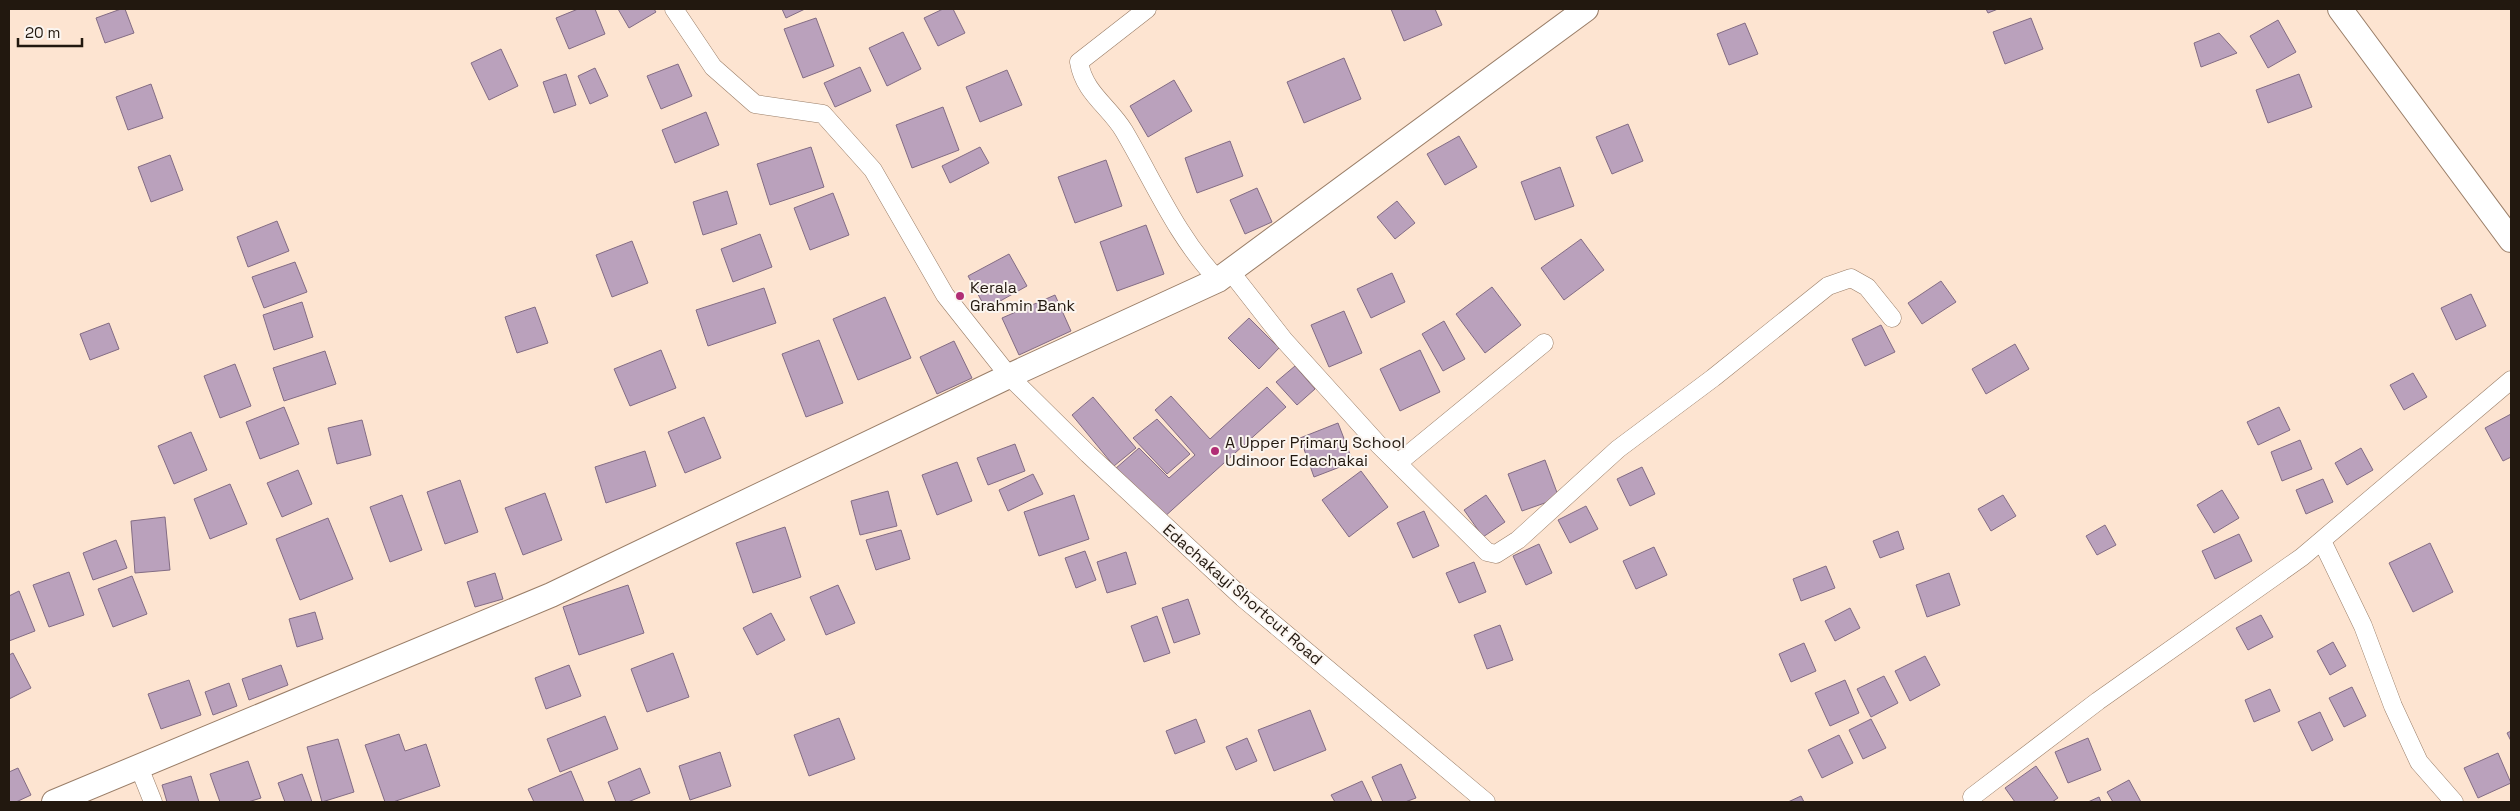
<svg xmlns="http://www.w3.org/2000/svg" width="2520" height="811" font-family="'Space Grotesk',sans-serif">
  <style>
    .building { fill: #baa1bc; stroke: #836c84 }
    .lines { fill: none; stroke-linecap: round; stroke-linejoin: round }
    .street-casing { stroke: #997d67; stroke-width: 19 }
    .secondary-casing { stroke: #997d67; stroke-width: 26 }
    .street { stroke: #fff; stroke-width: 18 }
    .secondary { stroke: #fff; stroke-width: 24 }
    .poi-dot { fill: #b12d75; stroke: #fbf5f0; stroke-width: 2 }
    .labels { text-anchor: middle; stroke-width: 4; stroke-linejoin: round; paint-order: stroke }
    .poi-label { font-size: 16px; fill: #22180f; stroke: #fbf5f0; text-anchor: start }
    .street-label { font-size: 16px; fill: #22180f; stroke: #fbf5f0 }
  </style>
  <rect width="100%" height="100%" fill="#fde4d1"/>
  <!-- building -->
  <path class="building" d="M121,9H125L134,33L105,43L96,18Z
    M578,9H595L605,34L569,49L556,18Z
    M618,9H654L656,12L629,28Z
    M782,9H805L786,18Z
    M943,9H953L965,33L938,46L924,18Z
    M1391,9H1435L1442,25L1404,41Z
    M1986,9H1998L1988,13Z
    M816,18L834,66L803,78L784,29Z
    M2031,18L2043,49L2005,64L1993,32Z
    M2278,20L2296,52L2268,68L2250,36Z
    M1745,23L1758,54L1729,65L1717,34Z
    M903,32L921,69L887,86L869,48Z
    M2219,33L2237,53L2201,67L2194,43Z
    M501,49L518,86L489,100L471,63Z
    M1344,58L1361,99L1304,123L1287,82Z
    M678,64L692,96L661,109L647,76Z
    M860,67L871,91L835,107L824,83Z
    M595,68L608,96L590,104L578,76Z
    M1007,70L1022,105L980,122L966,87Z
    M566,74L576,105L554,113L543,82Z
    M2299,74L2312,107L2268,123L2256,90Z
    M1174,80L1192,111L1148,137L1130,106Z
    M151,84L163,118L128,130L116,97Z
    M943,107L959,150L912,168L896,125Z
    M706,112L719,145L675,163L662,130Z
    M1628,124L1643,161L1612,174L1596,137Z
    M1459,136L1477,167L1445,185L1427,154Z
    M1230,141L1243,176L1197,193L1185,158Z
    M811,147L824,187L770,205L757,164Z
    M980,147L989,163L950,183L942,166Z
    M170,155L183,190L151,202L138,167Z
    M1106,160L1122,206L1075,223L1058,177Z
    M1560,167L1574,206L1535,220L1521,182Z
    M1257,188L1272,222L1245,234L1230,200Z
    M727,191L737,224L703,235L693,202Z
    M833,193L849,235L810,250L794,208Z
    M1397,201L1415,223L1395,239L1377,217Z
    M277,221L289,251L248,267L237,237Z
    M1146,225L1164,274L1117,291L1100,242Z
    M760,234L772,267L733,282L721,249Z
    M1581,239L1604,270L1564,300L1541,268Z
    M632,241L648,283L612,297L596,255Z
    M1009,254L1027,286L986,309L968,276Z
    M295,262L307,292L264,308L252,277Z
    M1392,273L1405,302L1371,318L1357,289Z
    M1941,281L1956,302L1922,324L1908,303Z
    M1492,287L1521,325L1485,353L1456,314Z
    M764,288L776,323L708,346L696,310Z
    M2471,294L2486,326L2456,340L2441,308Z
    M1055,295L1071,331L1019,355L1002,318Z
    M885,297L911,358L858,380L833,319Z
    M302,302L313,337L274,350L263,315Z
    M535,307L548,343L517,353L505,317Z
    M1344,311L1362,353L1329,367L1311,325Z
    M1249,318L1279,348L1259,369L1228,338Z
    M1444,321L1465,359L1443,371L1422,334Z
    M109,323L119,349L90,360L80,334Z
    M1881,325L1895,352L1865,366L1852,339Z
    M819,340L843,403L806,417L782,354Z
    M954,341L972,378L937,394L920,357Z
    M2015,344L2029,369L1986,394L1972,369Z
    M661,350L676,388L630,406L614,369Z
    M1420,350L1440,392L1400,411L1380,369Z
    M325,351L336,384L284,401L273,368Z
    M235,364L251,406L220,418L204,376Z
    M1295,366L1315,389L1297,405L1276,382Z
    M2413,373L2427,397L2404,410L2390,385Z
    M1267,387L1286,407L1162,519L1115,469L1139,448L1169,478L1195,455L1155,410L1171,396L1210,439Z
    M1093,397L1136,448L1114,466L1072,415Z
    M284,407L299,444L260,459L246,422Z
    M2279,407L2290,430L2258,445L2247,422Z
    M2511,414V457L2503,461L2485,428Z
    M704,417L721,458L685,473L668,432Z
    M1157,419L1190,454L1167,474L1133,438Z
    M362,420L371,455L337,464L328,428Z
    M1338,423L1353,462L1314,477L1300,438Z
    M191,432L207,470L174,484L158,446Z
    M2300,440L2312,469L2282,481L2271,452Z
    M1015,444L1025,471L988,485L977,458Z
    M2361,448L2373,470L2347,485L2335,463Z
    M645,451L656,486L606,503L595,467Z
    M1545,460L1559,498L1522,511L1508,474Z
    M957,462L972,501L937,515L922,475Z
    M1642,467L1655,494L1630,506L1617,479Z
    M298,470L312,504L282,517L267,483Z
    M1361,471L1388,507L1349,537L1322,500Z
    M1033,474L1043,494L1008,511L999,490Z
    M2323,479L2333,502L2306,514L2296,490Z
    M460,480L478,532L445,544L427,492Z
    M230,484L247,524L210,539L194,499Z
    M2222,490L2239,518L2214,533L2197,505Z
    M888,491L897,526L860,535L851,501Z
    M545,493L562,540L523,555L505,508Z
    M402,495L422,550L390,562L370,507Z
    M1074,495L1089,539L1039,556L1024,512Z
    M1486,495L1505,522L1483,537L1464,510Z
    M2003,495L2016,516L1991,531L1978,509Z
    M1586,506L1598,529L1570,543L1558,520Z
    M1424,511L1439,546L1413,558L1397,523Z
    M165,517L170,570L135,573L131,521Z
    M328,518L353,579L300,600L276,539Z
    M2105,525L2116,545L2097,555L2086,536Z
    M785,527L801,577L753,593L736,543Z
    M901,530L910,559L876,570L866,540Z
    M1898,531L1904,549L1880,558L1873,541Z
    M2239,534L2252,561L2215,579L2202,551Z
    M116,540L127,568L93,580L83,553Z
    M2430,543L2453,592L2413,612L2389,563Z
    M1539,544L1552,573L1526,585L1513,556Z
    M1654,547L1667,575L1636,589L1623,561Z
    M1085,551L1096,580L1076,588L1065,558Z
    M1126,552L1136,584L1107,593L1097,562Z
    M1474,562L1486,592L1459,603L1446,573Z
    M1826,566L1835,588L1801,601L1793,579Z
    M69,572L84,615L49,627L33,585Z
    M495,573L503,599L475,607L467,582Z
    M1949,573L1960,605L1927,617L1916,585Z
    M132,576L147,614L113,627L98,589Z
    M628,585L644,633L579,655L563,607Z
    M838,585L855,623L826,635L810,597Z
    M19,591L35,631L9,641V596Z
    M1188,599L1200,634L1174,643L1162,608Z
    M1850,608L1860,628L1835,641L1825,621Z
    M315,612L323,639L297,647L289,619Z
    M771,613L785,640L757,655L743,628Z
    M2261,615L2273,637L2248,650L2236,628Z
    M1157,616L1170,653L1144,662L1131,626Z
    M1500,625L1513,660L1487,669L1474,635Z
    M2333,642L2346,666L2330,675L2317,651Z
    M1804,643L1816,671L1791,682L1779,654Z
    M13,653L31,688L9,699V655Z
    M673,653L689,697L647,712L631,669Z
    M1925,656L1940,685L1910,701L1895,671Z
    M281,665L288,685L249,700L242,679Z
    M569,665L581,696L546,709L535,678Z
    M1884,676L1898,703L1871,717L1857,689Z
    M189,680L201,715L161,729L148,694Z
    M1845,680L1859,713L1830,726L1815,693Z
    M229,683L237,706L213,715L205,692Z
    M2352,687L2366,716L2344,727L2329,698Z
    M2270,689L2280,711L2254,722L2245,700Z
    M1310,710L1326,750L1274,771L1258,730Z
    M2320,712L2333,740L2312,751L2298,722Z
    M605,716L618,749L560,772L547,739Z
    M839,718L855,759L809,776L794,735Z
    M1196,719L1205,742L1175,754L1166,731Z
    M1871,719L1886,748L1863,759L1849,730Z
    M2511,731V741L2507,733Z
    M399,734L405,751L426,744L440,786L393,802H385L365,745Z
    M1839,735L1853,763L1822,778L1808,750Z
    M1247,738L1257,761L1236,770L1226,747Z
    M2088,738L2101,770L2068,783L2055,752Z
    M338,739L354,792L322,802L307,747Z
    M720,752L731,786L690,800L679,766Z
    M2498,753L2511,783L2478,798L2464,768Z
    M248,761L261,798L248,802H220L210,774Z
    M1401,764L1416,798L1405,802H1383L1372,777Z
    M2036,766L2058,798L2052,802H2015L2005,788Z
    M18,768L31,795L16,802H9V772Z
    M640,768L650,793L628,802H616L608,782Z
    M571,771L584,802H534L528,789Z
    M302,774L312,802H285L278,783Z
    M191,776L199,802H167L162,785Z
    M2129,780L2141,802H2113L2107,792Z
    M1362,781L1372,802H1335L1331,795Z
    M1801,796L1804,802H1788Z
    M2099,797L2101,802H2088Z"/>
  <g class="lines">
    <defs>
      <path id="street" d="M674,9L713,67L755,104L823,114L873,170L945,295L1009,376L1088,454L1243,598L1486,802
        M1147,9L1079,62C1084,93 1109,106 1124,131C1154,182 1177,237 1218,280
        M1230,271L1284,340L1378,444L1487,552L1496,554L1518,540L1618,449L1713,378L1828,286L1851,278L1867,287L1892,318
        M1398,463L1544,343
        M2322,541L2363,626L2393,706L2419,762L2454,802
        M139,767L153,802
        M1972,797L2098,701L2302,557L2511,380"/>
      <path id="secondary" d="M2340,9L2511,240
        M54,802L551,595L1009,376L1218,280L1586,9"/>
    </defs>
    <!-- street casing -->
    <use href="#street" class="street-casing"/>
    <!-- secondary casing -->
    <use href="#secondary" class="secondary-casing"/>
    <!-- street -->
    <use href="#street" class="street"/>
    <!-- secondary -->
    <use href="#secondary" class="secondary"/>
  </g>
  <!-- markers -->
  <g class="poi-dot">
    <circle cx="960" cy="296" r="5"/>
    <circle cx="1215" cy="451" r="5"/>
  </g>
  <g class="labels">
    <!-- poi labels -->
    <g class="poi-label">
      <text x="970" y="293">Kerala<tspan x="970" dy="18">Grahmin Bank</tspan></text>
      <text x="1225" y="448">A Upper Primary School<tspan x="1225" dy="18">Udinoor Edachakai</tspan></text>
    </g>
    <!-- street labels -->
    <g class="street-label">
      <text transform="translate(1243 594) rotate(41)" y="6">Edachakayi Shortcut Road</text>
    </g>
  </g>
  <!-- border -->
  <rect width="2520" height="811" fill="none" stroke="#22180f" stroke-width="20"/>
  <!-- scale -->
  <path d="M18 38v8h64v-8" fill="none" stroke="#22180f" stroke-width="2.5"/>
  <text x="25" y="38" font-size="15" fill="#22180f" stroke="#fbf5f0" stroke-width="4" paint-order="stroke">20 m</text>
</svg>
